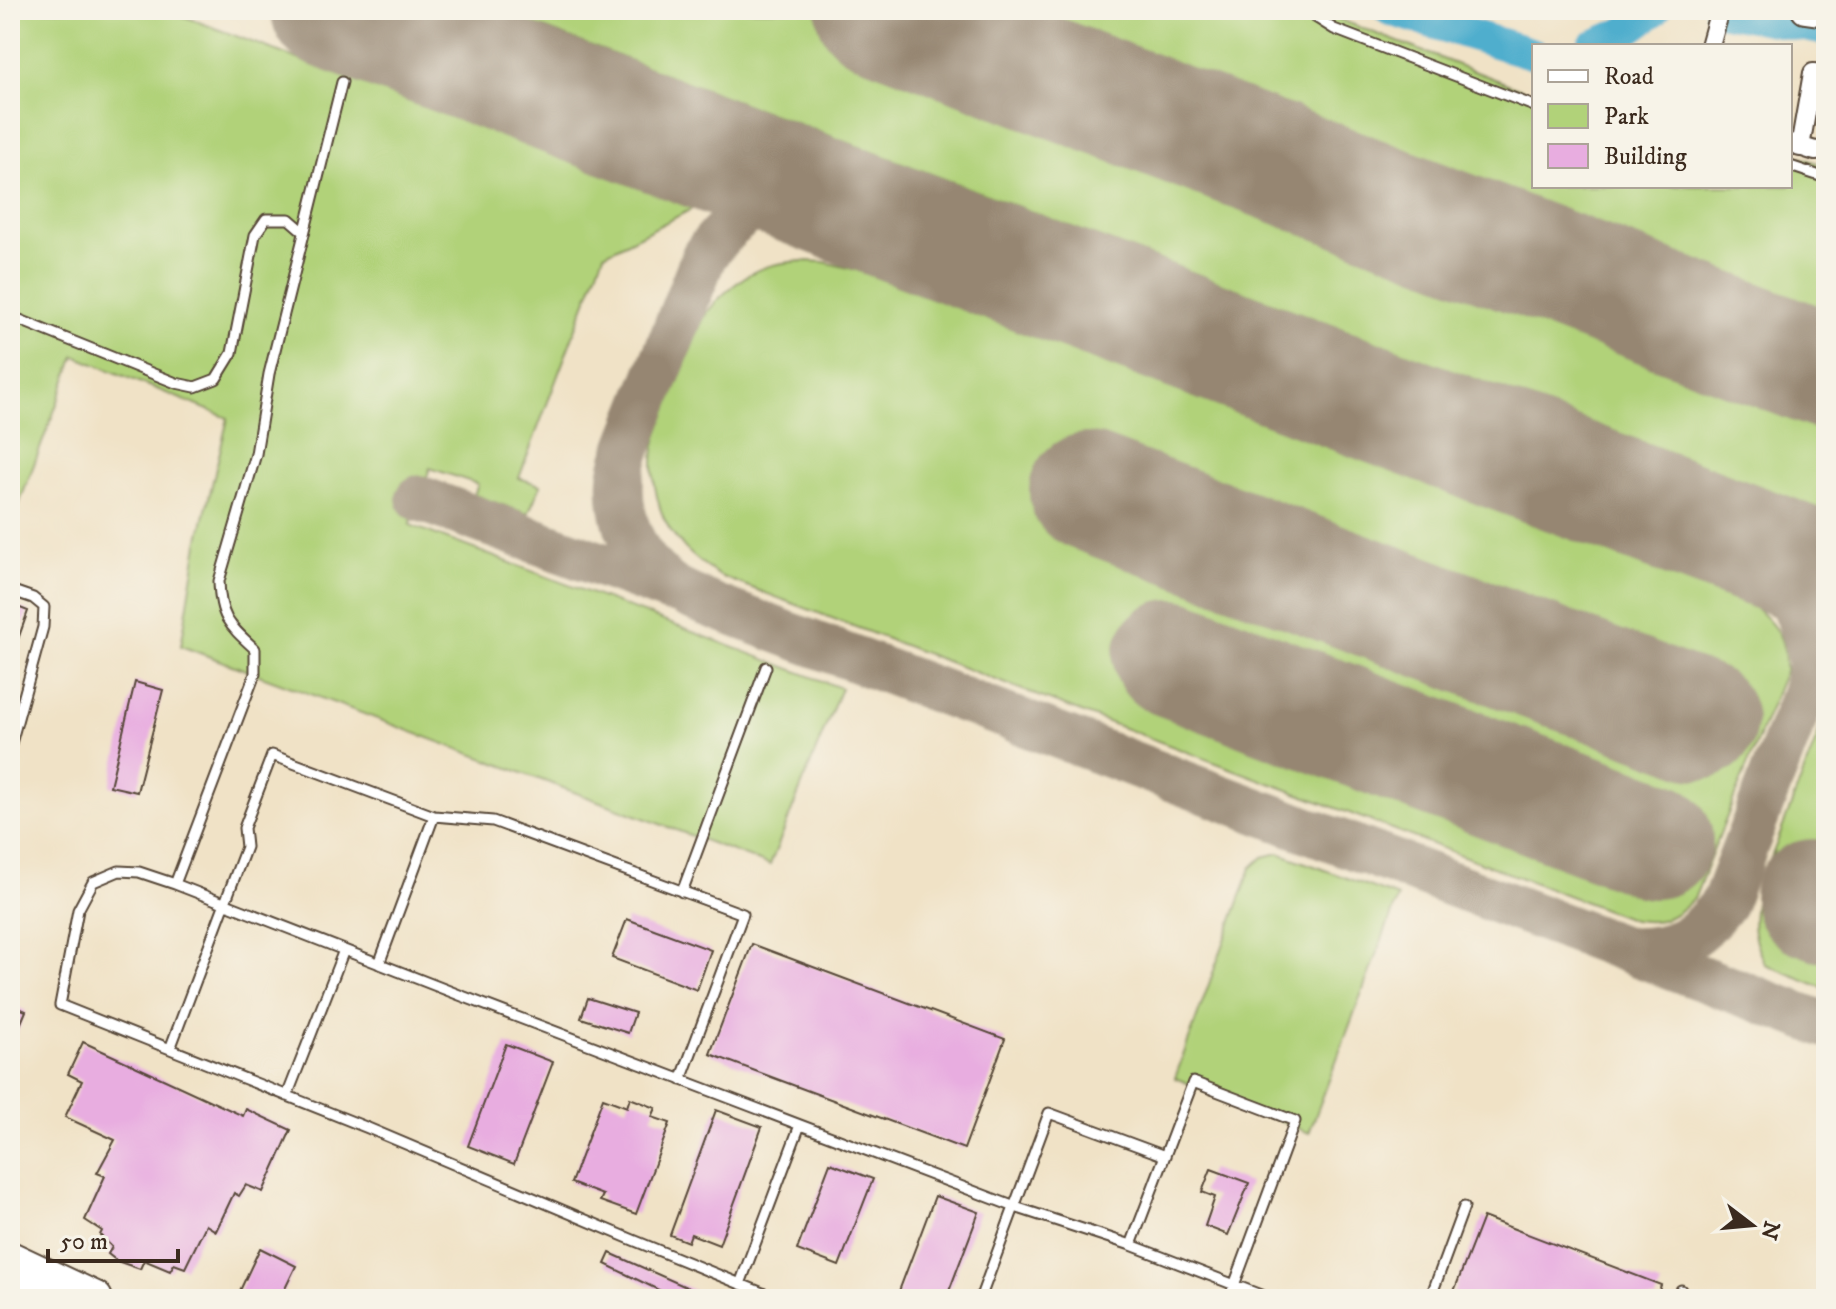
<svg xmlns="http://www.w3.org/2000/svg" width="1836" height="1309" font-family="'IM FELL DW Pica',serif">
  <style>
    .green { fill: #b1d279; stroke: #767e4c; stroke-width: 2 }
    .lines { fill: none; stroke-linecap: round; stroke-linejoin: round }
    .river { stroke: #4faecd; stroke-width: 32 }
    .taxiway { stroke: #968672; stroke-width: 46 }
    .runway { stroke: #968672; stroke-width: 118 }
    .building { fill: #e8ade0 }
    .lane-casing { stroke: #564637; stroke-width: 13 }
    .street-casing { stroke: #564637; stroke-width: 22 }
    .secondary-casing { stroke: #564637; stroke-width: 30 }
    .highway-casing { stroke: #564637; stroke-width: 38 }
    .lane { stroke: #fff; stroke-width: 9 }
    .street { stroke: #fff; stroke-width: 18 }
    .secondary { stroke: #fff; stroke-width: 26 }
    .highway { stroke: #fff; stroke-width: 34 }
  </style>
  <rect width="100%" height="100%" fill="#f7f3e8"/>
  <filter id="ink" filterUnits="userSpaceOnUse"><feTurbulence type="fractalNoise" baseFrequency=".0125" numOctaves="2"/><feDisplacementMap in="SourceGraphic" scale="16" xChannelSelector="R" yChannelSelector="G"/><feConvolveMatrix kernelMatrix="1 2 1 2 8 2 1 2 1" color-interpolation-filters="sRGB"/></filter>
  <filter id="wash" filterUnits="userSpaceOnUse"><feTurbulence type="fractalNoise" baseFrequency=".006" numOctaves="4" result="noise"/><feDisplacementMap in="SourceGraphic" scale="32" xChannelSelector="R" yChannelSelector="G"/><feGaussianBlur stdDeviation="1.8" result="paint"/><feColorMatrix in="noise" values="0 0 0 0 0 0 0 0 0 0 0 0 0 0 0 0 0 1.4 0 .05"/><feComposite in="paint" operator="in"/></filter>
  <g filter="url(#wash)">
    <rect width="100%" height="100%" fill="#f0e2c6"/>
    <!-- green -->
    <path class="green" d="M10,10H167L694,208L604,254L519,478L541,485L528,514L474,495L478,484L430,468L410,525L841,688L770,865L181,646L198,543L228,418L75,356L10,528Z
      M496,10H1323L1333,17L1534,94V186H1790V154L1826,166V511Z
      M804,261L824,262L857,270L1756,608C1779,629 1786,640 1785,671L1694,899C1672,919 1662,924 1633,920L720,576C694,559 669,538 660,508C654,487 650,462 656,441C660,424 669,406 675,389C685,365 692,337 706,315C715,300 731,287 745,277C763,265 783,262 804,261Z
      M1826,714V989L1765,964C1752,939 1751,925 1756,897Z
      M1279,853L1398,897L1309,1133L1175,1078L1251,868L1263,857Z"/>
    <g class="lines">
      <!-- river -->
      <path class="river" d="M1390,10L1534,54
        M1720,10L1826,30
        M1593,46L1623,33L1655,10"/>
      <!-- taxiway -->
      <path class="taxiway" d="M803,188C793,191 782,194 772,197C746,208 720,233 704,256L629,447C626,457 622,468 621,478C618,519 635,559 668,584C679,593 695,598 708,604L1826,1025
        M419,498L670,590
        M1626,950C1673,952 1696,939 1724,902L1806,688L1810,663L1807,642L1785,582L1772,561L1760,548"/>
      <!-- runway -->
      <path class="runway" d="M330,10L1826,573
        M875,10L1826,371
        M1088,492L1698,721
        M1172,658L1654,840
        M1813,898L1826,903"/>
    </g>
    <g id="blocks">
      <!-- building -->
      <path class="building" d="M10,604L28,611L12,656L10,655Z
        M135,682L163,690L137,792L110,786Z
        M627,919L711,950L697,990L612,958Z
        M752,944L1005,1039L964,1149L710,1054Z
        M588,998L635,1013L628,1033L581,1018Z
        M10,1004L26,1011L10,1049Z
        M83,1042L243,1116L246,1109L291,1130L263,1192L246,1185L239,1196L234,1193L216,1231L206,1225L185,1268L174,1264L170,1271L144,1260L140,1269L117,1261L108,1254L112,1247L100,1235L102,1231L85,1220L105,1176L97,1173L115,1140L65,1117L82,1081L68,1074Z
        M506,1044L553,1062L514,1164L468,1146Z
        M603,1098L627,1107L630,1098L656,1108L652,1117L670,1123L636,1214L600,1201L603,1195L571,1183Z
        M716,1110L762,1127L719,1245L691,1234L688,1242L670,1235Z
        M830,1163L873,1179L839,1266L797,1250Z
        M1211,1169L1249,1183L1228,1235L1205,1226L1215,1197L1202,1192Z
        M935,1196L979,1212L946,1299H896Z
        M1483,1217L1661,1285L1656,1299H1451Z
        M260,1248L296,1266L280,1299H236Z
        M610,1253L713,1299H677L605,1264Z"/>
    </g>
  </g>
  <g filter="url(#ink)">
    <use href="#blocks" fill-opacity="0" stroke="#564637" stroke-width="2"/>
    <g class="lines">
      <defs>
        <path id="lane" d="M1304,10L1334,29L1534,106
          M342,82L269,374L256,454L219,581C220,618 229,625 255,649V674L175,884L139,872L119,871L93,882L78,910L60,1005L368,1128L633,1240L777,1299
          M1790,166L1826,178
          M10,316L176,383L195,387L216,379L232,353L255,235L266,219H289L304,232
          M10,590L33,598L44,607L43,627L10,747
          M175,884L462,996L1015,1207L1131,1245L1271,1299
          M682,892L766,667
          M379,964L434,816
          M170,1049L246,847L244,828L272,755L434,816L493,821L743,914L681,1080
          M287,1096L344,950
          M1131,1245L1193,1082L1295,1121L1229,1299
          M740,1284L800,1125
          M980,1299L1049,1113L1165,1156
          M1430,1299L1464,1207
          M1678,1299L1681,1290"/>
        <path id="street" d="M1710,46L1720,10
          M1790,143L1815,151L1826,150
          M1800,147L1813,73L1826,74
          M22,1299L35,1270"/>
        <path id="secondary" d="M1805,10L1826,13"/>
        <path id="highway" d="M10,1259L95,1299"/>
      </defs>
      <!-- lane casing -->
      <use href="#lane" class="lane-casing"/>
      <!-- street casing -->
      <use href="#street" class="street-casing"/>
      <!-- secondary casing -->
      <use href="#secondary" class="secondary-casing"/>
      <!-- highway casing -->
      <use href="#highway" class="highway-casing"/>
      <!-- lane -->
      <use href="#lane" class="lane"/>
      <!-- street -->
      <use href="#street" class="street"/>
      <!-- secondary -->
      <use href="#secondary" class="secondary"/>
      <!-- highway -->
      <use href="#highway" class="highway"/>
    </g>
  </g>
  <!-- margin -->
  <rect width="1836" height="1309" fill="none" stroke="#f7f3e8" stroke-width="40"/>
  <!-- legend -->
  <rect x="1532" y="44" width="260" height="144" fill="#f7f3e8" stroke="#aca397" stroke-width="2"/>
  <rect x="1548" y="70" width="40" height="12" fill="#ffffff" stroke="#aca397" stroke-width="2"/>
  <text x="1604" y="84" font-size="24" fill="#3b2a1e">Road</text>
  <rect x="1548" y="104" width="40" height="24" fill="#b1d279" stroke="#aca397" stroke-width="2"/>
  <text x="1604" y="124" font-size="24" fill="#3b2a1e">Park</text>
  <rect x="1548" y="144" width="40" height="24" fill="#e8ade0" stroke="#aca397" stroke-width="2"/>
  <text x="1604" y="164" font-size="24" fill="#3b2a1e">Building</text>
  <!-- north arrow -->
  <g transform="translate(1752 1225) rotate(106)" stroke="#f7f3e8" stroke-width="6" paint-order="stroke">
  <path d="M0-6L14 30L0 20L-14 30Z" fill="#3b2a1e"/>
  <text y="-12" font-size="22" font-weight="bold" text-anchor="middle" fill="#3b2a1e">N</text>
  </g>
  <!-- scale -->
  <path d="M48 1249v12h130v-12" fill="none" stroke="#3b2a1e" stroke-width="4"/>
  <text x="60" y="1249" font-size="24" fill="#3b2a1e" stroke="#f7f3e8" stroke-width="6" paint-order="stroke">50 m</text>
</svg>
